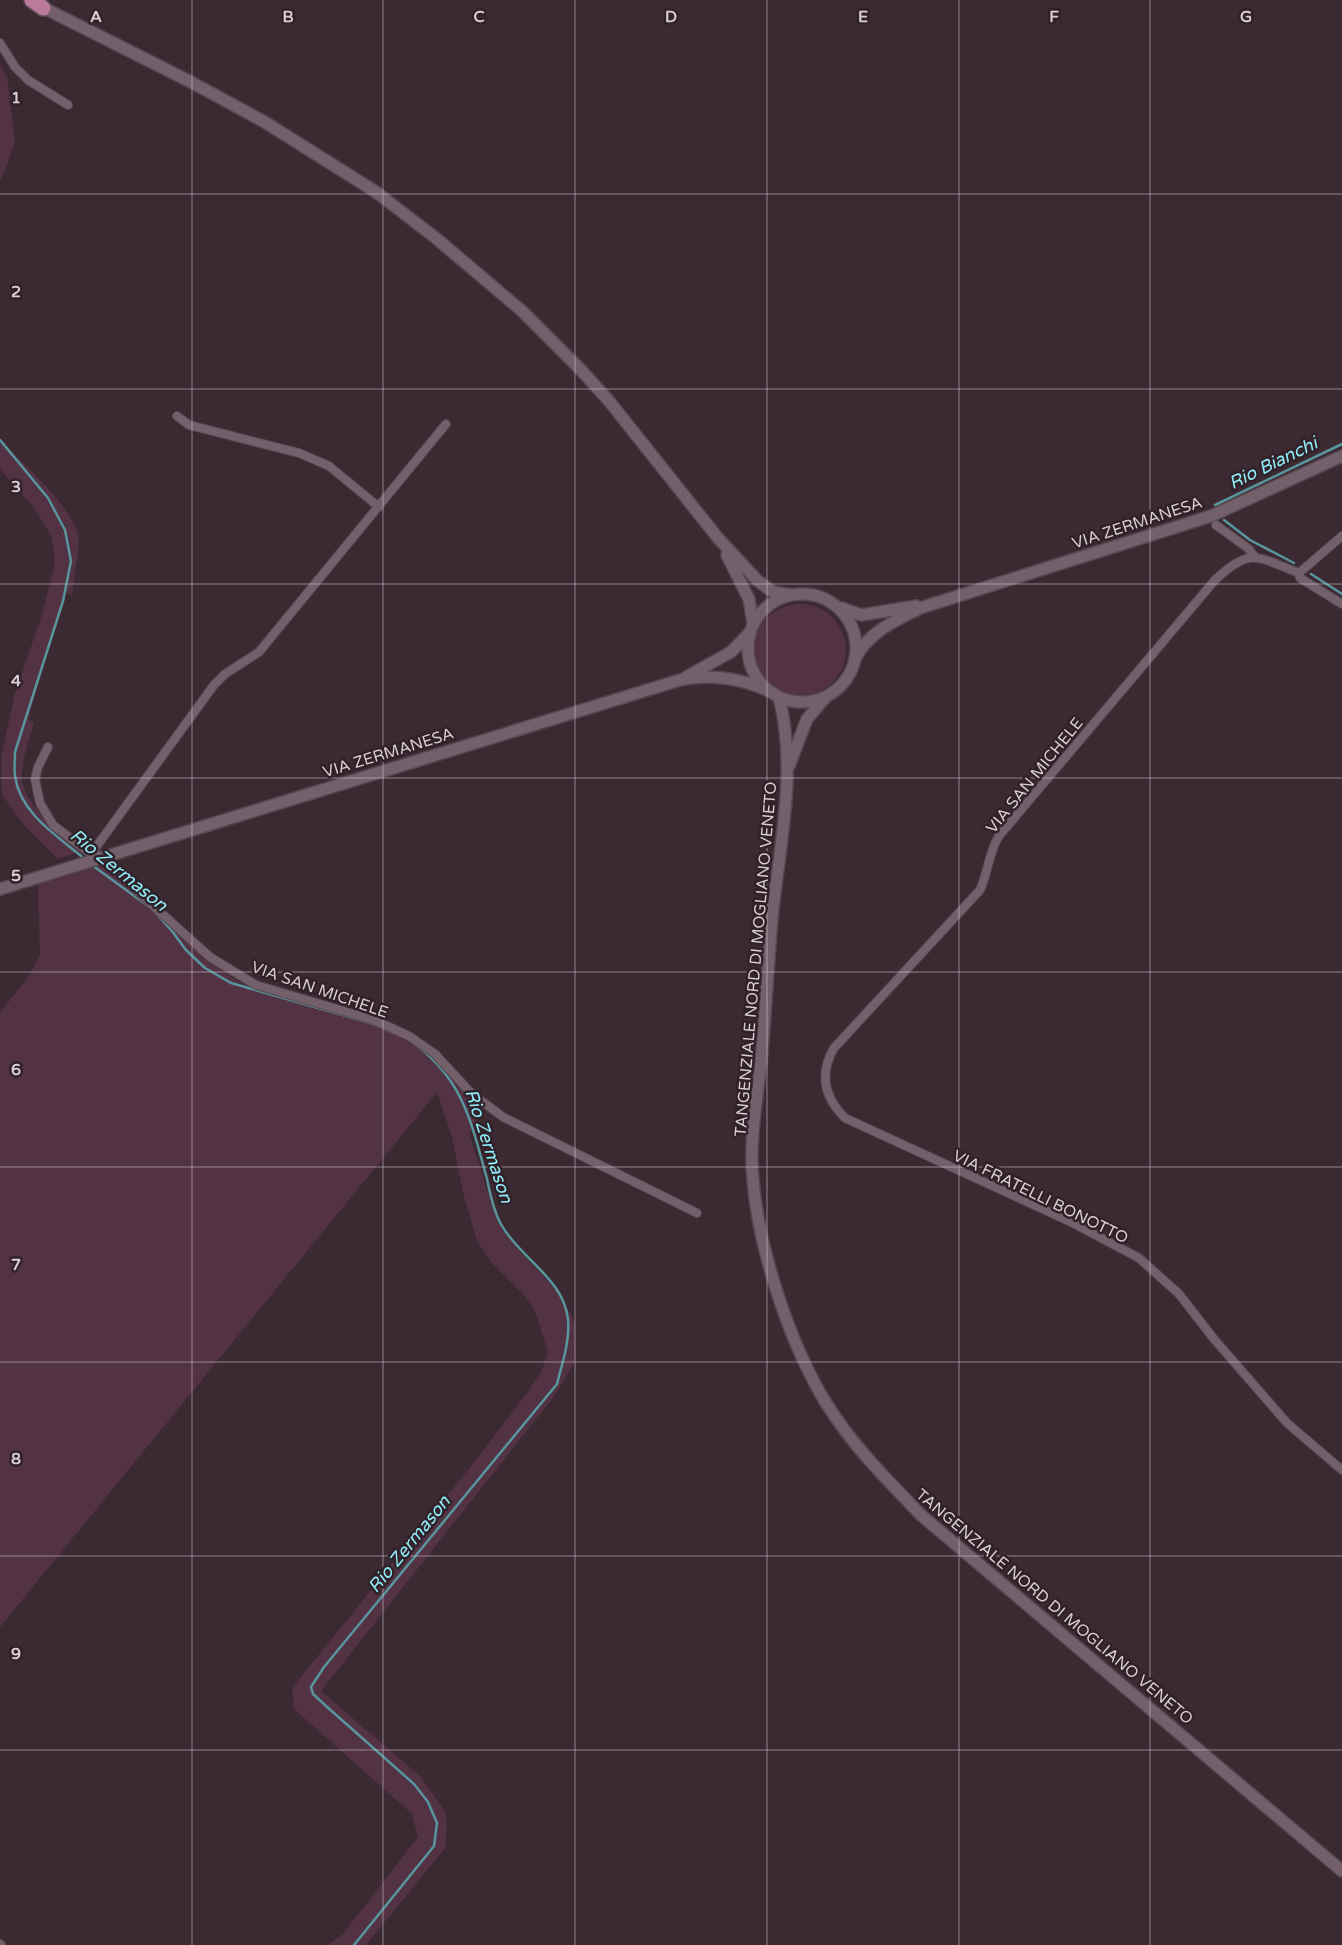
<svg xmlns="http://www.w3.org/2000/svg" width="1342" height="1945" font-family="'Varela Round',sans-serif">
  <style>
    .green { fill: #533244 }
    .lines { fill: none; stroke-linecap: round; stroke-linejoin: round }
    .stream { stroke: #58959d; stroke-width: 2.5 }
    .minor-casing { stroke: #55474f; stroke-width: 10 }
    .secondary-casing { stroke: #55474f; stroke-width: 14 }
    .motorway-casing { stroke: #55474f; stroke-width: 18 }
    .minor { stroke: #74606a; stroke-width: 8 }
    .secondary { stroke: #74606a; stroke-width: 11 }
    .motorway { stroke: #ba7a9c; stroke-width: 15 }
    .grid { fill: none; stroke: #d9ced3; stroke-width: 1; stroke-opacity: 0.55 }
    .labels { text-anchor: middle; stroke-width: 5; stroke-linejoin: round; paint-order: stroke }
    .street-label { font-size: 16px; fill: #d9ced3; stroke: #312129 }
    .water-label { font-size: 18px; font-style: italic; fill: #8fedf8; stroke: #312129 }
    .grid-label { font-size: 16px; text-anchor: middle; font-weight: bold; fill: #d9ced3; stroke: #312129; stroke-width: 5; stroke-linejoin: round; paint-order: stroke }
  </style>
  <rect width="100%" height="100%" fill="#3c2a33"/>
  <!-- green -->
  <path class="green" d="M0,65L7,76L15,141L4,173L0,180Z
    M0,438C23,466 68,501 78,534C81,543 73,584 72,596L65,592L28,719L34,723C29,739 21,764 22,780C25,805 62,835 79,852L58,859L25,826L2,795L1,757L15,693L41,618L55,564L52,537L34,508L0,469Z
    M754 650a46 46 0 1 1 92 0a46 46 0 1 1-92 0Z
    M103,863C126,887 151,907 176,929C196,948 216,969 240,982C279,1004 335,1009 378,1024C422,1040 451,1078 484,1109L469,1133L496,1217L502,1229L521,1253L558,1291L575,1323L576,1360L555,1395L321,1691L420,1776L445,1811L447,1825L445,1848L366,1945H328L343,1934L418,1837L412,1814L302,1716L294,1709L292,1688L468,1470L528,1392L542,1370L548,1352L535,1311L525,1296L492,1263L477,1241L463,1193L452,1137L437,1092L0,1627V1013L30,974L40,955L38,882Z"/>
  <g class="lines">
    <!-- stream -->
    <path class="stream" d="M0,440L48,498L65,530L71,561L63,601L15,752C15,760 14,768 15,776C20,814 59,837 86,860
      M1215,505L1342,444
      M1224,520L1250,540L1294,563
      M1311,574L1342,594
      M92,865L152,909L172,931L186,950L205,968L231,983L374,1024L394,1033
      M354,1945L434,1846L437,1823L428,1802L414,1784L326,1706L313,1694L311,1687L324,1667L557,1384C562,1364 570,1341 568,1320C565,1280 521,1259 502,1226C494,1213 490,1194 487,1179C472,1125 464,1081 416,1045"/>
    <defs>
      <path id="minor" d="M0,43L15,67L28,80L68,105
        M177,416L189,425L299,453L329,466L379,507
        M1216,525L1249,549L1254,556
        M1342,536L1299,573C1257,557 1251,546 1215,580L999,836C989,851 988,873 980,890L834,1048C819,1074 824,1097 845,1118L1071,1222L1139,1258L1179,1294L1214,1339L1287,1423L1342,1470
        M1299,573L1300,578L1342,604
        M48,747L38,767L35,779L40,803L53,825L91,854L106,857L138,892L210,957L256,985L374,1020L409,1036L435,1054L471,1093L503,1117L697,1213
        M91,854L214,685L225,674L259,652L446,424
        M0,1944L1,1945"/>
      <path id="secondary" d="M36,4L189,81L263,121L376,192L437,239L522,311L580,369L609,401L718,538L758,581L773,592L791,595
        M727,555L749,599L753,624
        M748 648a54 54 0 1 1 108 0a54 54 0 1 1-108 0Z
        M842,608L861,615L916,606
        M855,659C868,632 895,621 920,608L1211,516L1342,456
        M686,677L731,652L751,631
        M779,697C797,768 781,838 773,909C768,960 766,1011 761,1062C757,1100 749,1141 753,1180C759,1250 789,1342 826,1403C852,1445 888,1481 922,1516L1342,1871
        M789,766L807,719L825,698
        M0,889L680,680C711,673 745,679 773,693"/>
      <path id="motorway" d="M32,0L43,8"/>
    </defs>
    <!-- minor casing -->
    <use href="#minor" class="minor-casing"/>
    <!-- secondary casing -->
    <use href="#secondary" class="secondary-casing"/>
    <!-- motorway casing -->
    <use href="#motorway" class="motorway-casing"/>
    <!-- minor -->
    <use href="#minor" class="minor"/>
    <!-- secondary -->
    <use href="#secondary" class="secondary"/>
    <!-- motorway -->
    <use href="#motorway" class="motorway"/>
  </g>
  <!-- grid -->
  <path class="grid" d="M192,0V1945M383,0V1945M575,0V1945M767,0V1945M959,0V1945M1150,0V1945M0,194H1342M0,389H1342M0,584H1342M0,778H1342M0,972H1342M0,1167H1342M0,1362H1342M0,1556H1342M0,1750H1342"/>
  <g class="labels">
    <!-- street labels -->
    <g class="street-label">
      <text transform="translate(1137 522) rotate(-18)" y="6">VIA ZERMANESA</text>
      <text transform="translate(388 752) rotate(-17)" y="6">VIA ZERMANESA</text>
      <text transform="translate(1034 775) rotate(-51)" y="6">VIA SAN MICHELE</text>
      <text transform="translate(755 959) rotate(-85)" y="6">TANGENZIALE NORD DI MOGLIANO VENETO</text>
      <text transform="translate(320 989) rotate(19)" y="6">VIA SAN MICHELE</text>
      <text transform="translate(1041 1196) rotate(26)" y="6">VIA FRATELLI BONOTTO</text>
      <text transform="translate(1055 1606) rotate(40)" y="6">TANGENZIALE NORD DI MOGLIANO VENETO</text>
    </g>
    <!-- water labels -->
    <g class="water-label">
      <text transform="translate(1273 463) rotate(-26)" y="6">Rio Bianchi</text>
      <text transform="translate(119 870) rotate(39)" y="6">Rio Zermason</text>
      <text transform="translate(489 1146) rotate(72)" y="6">Rio Zermason</text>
      <text transform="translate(409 1544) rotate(-51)" y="6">Rio Zermason</text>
    </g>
  </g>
  <g class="grid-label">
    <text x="96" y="22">A</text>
    <text x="288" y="22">B</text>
    <text x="479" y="22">C</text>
    <text x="671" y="22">D</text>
    <text x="863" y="22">E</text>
    <text x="1054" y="22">F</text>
    <text x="1246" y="22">G</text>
    <text x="16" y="103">1</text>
    <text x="16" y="297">2</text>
    <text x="16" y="492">3</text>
    <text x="16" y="686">4</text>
    <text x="16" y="881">5</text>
    <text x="16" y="1075">6</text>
    <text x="16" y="1270">7</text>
    <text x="16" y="1464">8</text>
    <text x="16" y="1659">9</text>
  </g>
</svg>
